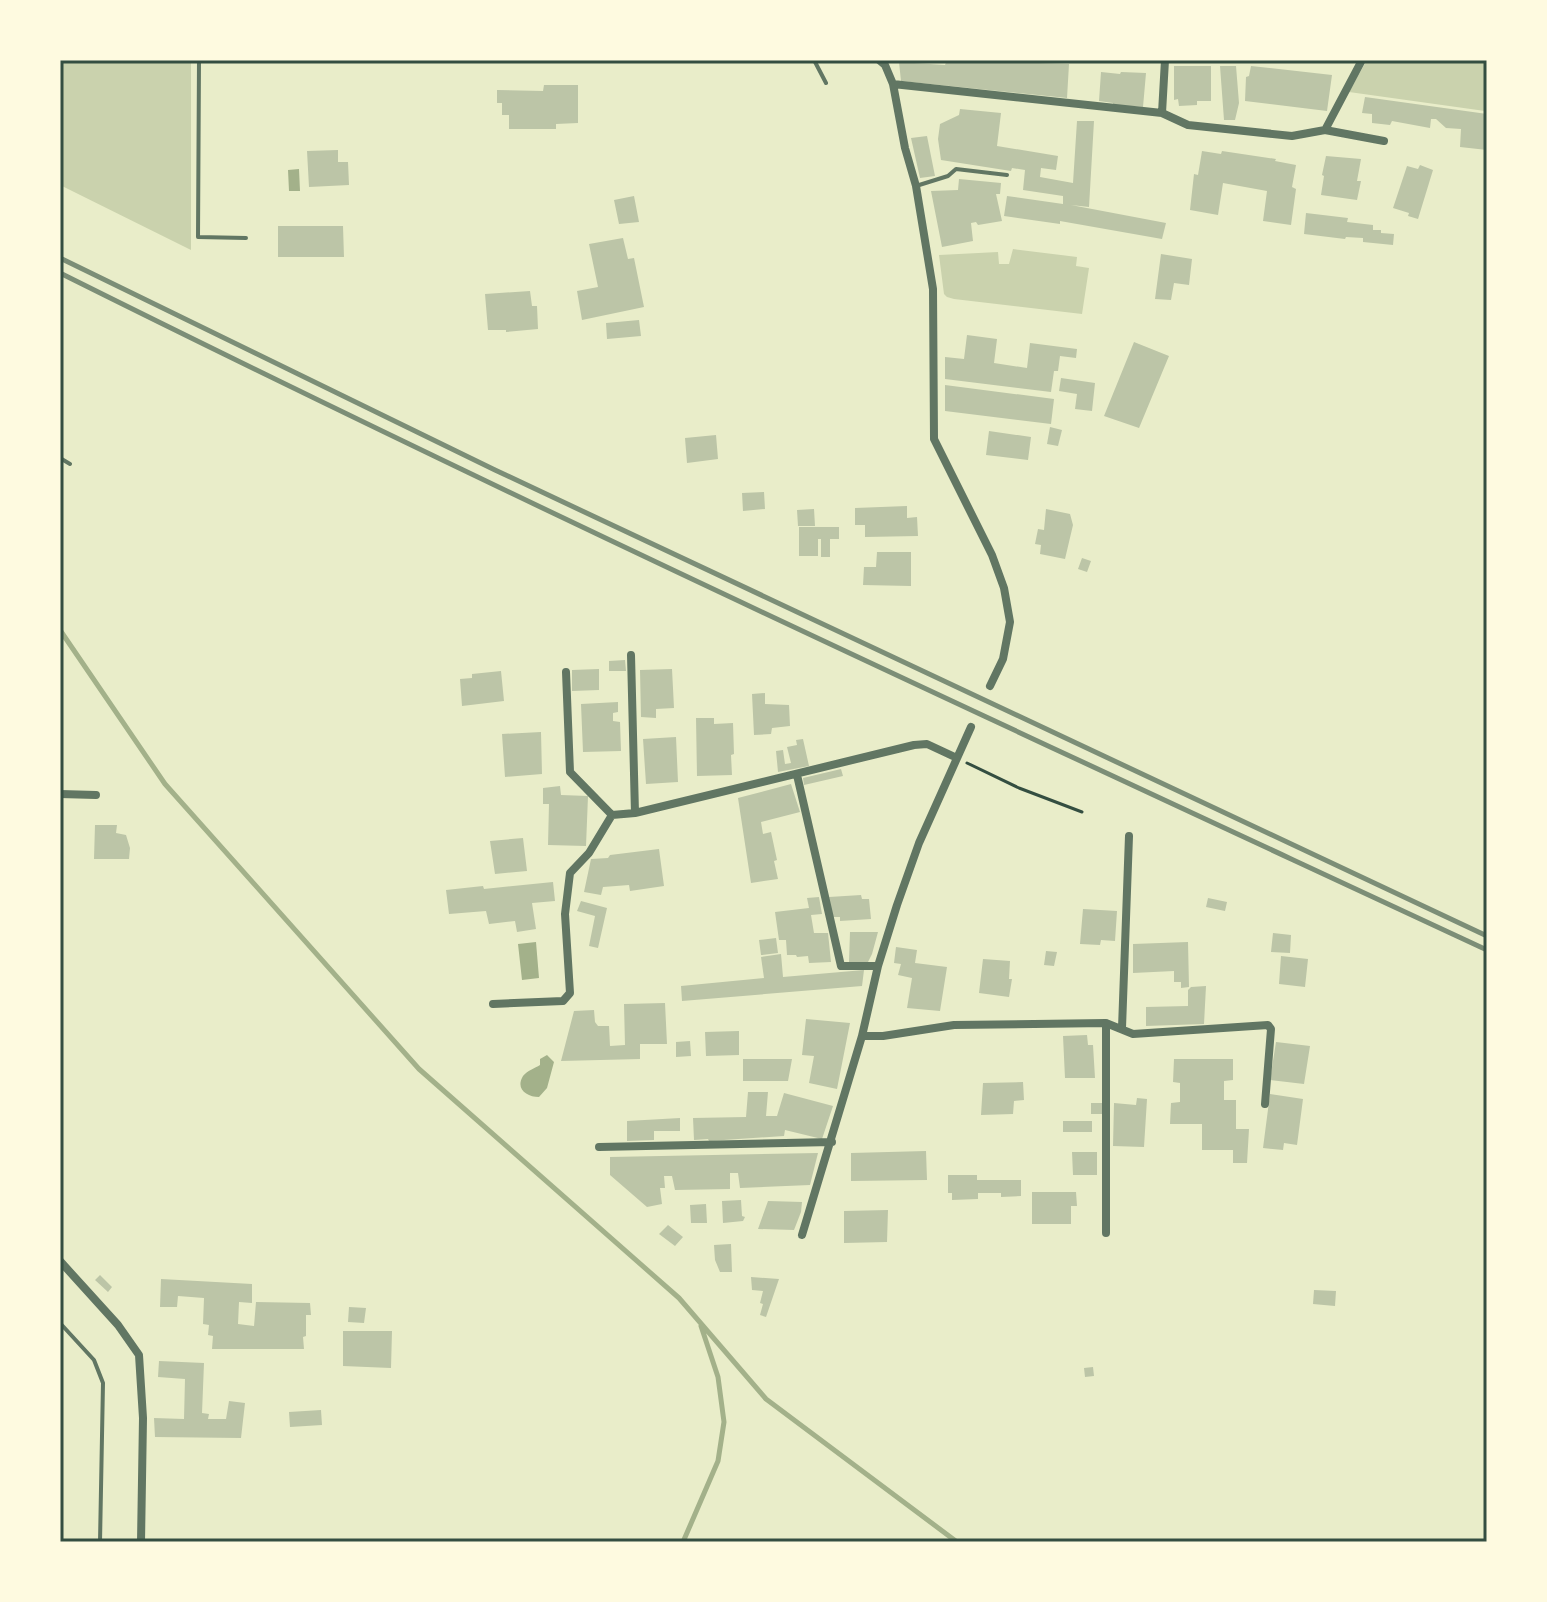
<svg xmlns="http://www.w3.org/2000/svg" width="1547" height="1602" font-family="'Noto Serif',serif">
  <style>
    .green { fill: #cad2ad }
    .water { fill: #a3b18a }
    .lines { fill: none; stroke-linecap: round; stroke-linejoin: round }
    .stream { stroke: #a3b18a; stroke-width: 5 }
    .building { fill: #bcc5a7 }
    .path { stroke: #344e41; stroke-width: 3 }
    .service { stroke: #617663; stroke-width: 4 }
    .minor { stroke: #617663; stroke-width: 8 }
    .rail { stroke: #7c8e77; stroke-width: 5 }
    .neatline { fill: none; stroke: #344e41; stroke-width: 3 }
  </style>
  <rect width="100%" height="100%" fill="#e9edc9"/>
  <!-- green -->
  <path class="green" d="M60,60H191V250L60,185Z
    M1367,60H1487L1485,111L1349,92Z
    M1013,249L1077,257L1076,266L1089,268L1082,314L954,299L947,297L944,294L939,255L998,252L999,264H1009Z"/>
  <!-- water -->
  <path class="water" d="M299,169L300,191H289L288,170Z
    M536,942L539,978L522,980L518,944Z
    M547,1055L554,1062L547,1088L539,1097C527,1097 515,1089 523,1076C527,1071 535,1068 540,1065V1059Z"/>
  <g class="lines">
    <!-- stream -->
    <path class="stream" d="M60,630L165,784L419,1069L679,1298L766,1399L957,1542
      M683,1542L718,1461L724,1422L718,1377L701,1326"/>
  </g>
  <!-- building -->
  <path class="building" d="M947,60L1069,64L1067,98L901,81L899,62L945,65Z
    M1174,66H1211V101H1197V105L1179,106L1178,99L1174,100Z
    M1220,66H1236L1239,103L1235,120H1224Z
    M1251,66L1332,75L1327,111L1245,101L1246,77L1249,76Z
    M1101,72L1120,74L1121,72L1146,73L1143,107L1113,105V103L1099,101Z
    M544,85H578V123L556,124V129H509V115H502V103H497V90L543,91Z
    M1365,97L1487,114V150L1460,147L1461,129L1446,128L1436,119H1431L1430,128L1392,121L1390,125L1372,123V114L1362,113Z
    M960,109L1001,113L997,146L1058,156L1056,170L1041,168L1040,177L1073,183L1077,121H1094L1089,207L1071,205L1166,223L1162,239L1060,221V224L1004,216L1007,196L1063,204V196L1023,190L1025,170L1012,168L1011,171L941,160L938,139L940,124L959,115Z
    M927,136L935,176L920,178L911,138Z
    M338,150V162H348L349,185L309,187L307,151Z
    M1202,151L1221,154L1222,151L1276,159L1275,161L1296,165L1292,187L1296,189L1291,225L1263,221L1267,191L1223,183L1218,215L1190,210L1194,174L1198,175Z
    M1326,156L1361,159L1357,181H1361L1357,200L1321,195L1324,176L1322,175Z
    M1420,165L1433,170L1418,219L1408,216L1409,213L1393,208L1407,166L1418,169Z
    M959,179L1001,183L1000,194H996L1002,221L978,225L976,222L971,223L973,241L942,247L931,191L958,190Z
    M634,196L639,222L619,224L614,200Z
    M1306,213L1348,218L1347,222L1373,225V230H1381V233L1394,234L1393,245L1363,242V238L1346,237L1345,239L1304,234Z
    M278,226H343L344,257H278Z
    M623,238L628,259L634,258L644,307L582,320L577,291L598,287L589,244Z
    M1161,254L1192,259L1189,285L1174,283L1171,300L1155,299Z
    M530,291L532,306H537L538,329L506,332V330H488L485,294Z
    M639,320L641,336L607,339L606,323Z
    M967,335L997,339L994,363L1027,368L1030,343L1077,349L1076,358L1060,356L1058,371H1054L1051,392L945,379V357L964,359Z
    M1134,342L1169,356L1139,428L1104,416Z
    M1061,378L1095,383L1092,411L1075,409L1077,394L1059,391Z
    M945,385L1054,399L1051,424L945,411Z
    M1050,427L1062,430L1058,446L1047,444Z
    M989,431L1031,437L1028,460L986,455Z
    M716,435L718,459L687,463L685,438Z
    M764,492L765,509L743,511L742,493Z
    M907,506V518L917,517L918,536L865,537V525H855V508Z
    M814,509L815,526H798L797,510Z
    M1046,509L1070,514L1073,525L1065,559L1040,554L1041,545L1035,544L1038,529L1044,530Z
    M799,527H839V539H830V557H821V539H818V556H799Z
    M877,552H911V586L863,585L864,567H876Z
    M1082,558L1091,561L1087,572L1078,569Z
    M625,660L626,671H609V661Z
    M599,669V690L572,691V670Z
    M672,669L674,708L656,709V718L641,717L640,670Z
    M501,671L504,701L462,706L460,679L472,678V674Z
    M765,693V704L789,705L790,726L772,728L771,734L754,735L752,694Z
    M618,702V712L613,713V721L620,722L621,751L583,752L581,704Z
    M696,718H714V724L733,723L734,754L731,755L732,775L697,776Z
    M541,732L542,774L505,777L502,734Z
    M676,737L678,782L646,784L643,739Z
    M803,739L809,766L778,772L776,751L783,750L785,764L791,763L787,747L797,745L796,740Z
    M841,769L843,776L804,785L803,778Z
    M791,784L800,812L761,822L763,834L771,832L777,860L774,861L778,879L751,883L738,798Z
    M560,786L561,795L588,796L586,846L548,845L549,804H543V788Z
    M95,825H117L116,833L126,835L130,848L129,859H94Z
    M523,838L527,871L495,874L490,841Z
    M659,849L664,886L630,891L629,885L603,887L601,895L584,892L591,859L608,858L610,855Z
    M553,882L555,901L532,903L536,929L517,932L515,921L489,924L486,911L449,914L446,890L483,886L484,889Z
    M861,895L862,899H869L871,919L840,921V917H831L829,897Z
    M819,897L822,914L811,915L814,933H828L831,962L809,963L808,956L797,957L796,955H787L786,940H779L775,912L809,908L807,898Z
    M1208,898L1227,902L1225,911L1206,907Z
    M581,901L607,908L598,948L589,946L595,916L577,911Z
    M1083,909L1117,911L1115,941L1101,940L1100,945L1080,944Z
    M850,932H878L872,954L868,962H849Z
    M1273,933L1291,935L1290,953L1271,952Z
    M776,938L778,953L761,955L759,940Z
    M1188,942L1189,987L1181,988V982H1174V971L1133,973V944Z
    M896,947L917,950L915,963L947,967L940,1011L907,1008L912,978L898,975L901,964L894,963Z
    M1046,951L1057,952L1054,966L1044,965Z
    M781,954L783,977L864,970L862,986L682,1001L681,986L764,978L761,957Z
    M1281,956L1308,959L1305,987L1279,984Z
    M983,959L1010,961L1009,979H1012L1009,997L979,993Z
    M1206,986L1204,1024L1146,1026V1007L1188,1006V990L1191,987Z
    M665,1003L667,1044H640V1059L561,1061L574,1011L594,1010L595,1022L598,1026H609L610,1046L625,1045L624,1004Z
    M806,1019L850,1023L837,1089L809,1083L814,1056L802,1055Z
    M739,1031V1055L706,1056L705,1032Z
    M1087,1035L1088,1045H1093L1095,1078H1065L1063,1036Z
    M690,1041L691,1056L676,1057V1042Z
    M1276,1042L1310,1046L1304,1084L1270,1080Z
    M743,1059H792L788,1081H743Z
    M1174,1059H1233V1080L1224,1081V1100H1236V1129H1249L1247,1163H1233V1150H1202V1124H1170L1171,1103L1180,1102V1083L1173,1082Z
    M1023,1082L1024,1100L1014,1101L1013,1114L981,1115L983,1083Z
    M748,1092H768L766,1116H777L784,1093L833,1106L822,1139L785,1130L784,1136L709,1141L708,1139L694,1140L693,1118L746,1117Z
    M1270,1094L1303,1099L1297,1145L1284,1143L1283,1150L1263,1148Z
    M1137,1098L1147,1099L1144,1147L1113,1146L1114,1103L1136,1105Z
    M1091,1103H1103V1114H1091Z
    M680,1118V1131H654V1140L627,1141V1121Z
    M1063,1121H1092V1132H1063Z
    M926,1151L927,1180L851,1181V1153Z
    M1072,1152H1097V1175H1073Z
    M818,1153L810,1185L740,1188L738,1173H730V1189L675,1190L672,1176H664L665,1188H660L662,1204L647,1207L610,1175V1157Z
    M948,1175H977V1180H1021V1196L1001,1197V1193H978V1199L952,1200V1193H948Z
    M1032,1192H1076L1077,1206H1071V1224H1032Z
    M741,1200L742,1216L745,1217L743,1221L723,1223L722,1201Z
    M768,1201L802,1202L801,1212L794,1230L758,1229Z
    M706,1204L707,1223H691L690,1205Z
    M888,1210L887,1242L844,1243V1211Z
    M668,1225L683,1237L675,1246L659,1234Z
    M731,1244L732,1272H720L715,1260L714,1245Z
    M100,1275L112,1287L108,1292L95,1280Z
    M751,1277L779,1279L766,1317L760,1315L763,1304L760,1303L763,1291L752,1290Z
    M161,1279L252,1284V1303L239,1302L238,1324L254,1326L256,1302L310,1303L311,1315H306V1336L303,1337L304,1349H212L213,1336L208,1335L209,1325L203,1324L204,1298L178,1296L177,1307H160Z
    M1314,1290L1336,1291L1335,1306L1313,1304Z
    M349,1307L366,1308L364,1323L348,1322Z
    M343,1331H392L391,1368L343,1366Z
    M159,1361L204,1363L202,1413L209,1414L208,1419H226L229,1401L245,1403L241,1438L155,1437L154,1418L184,1419L185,1379L158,1377Z
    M1093,1367L1094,1376L1085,1377L1084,1368Z
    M321,1410L322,1425L290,1427L289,1412Z"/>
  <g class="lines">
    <!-- path -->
    <path class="path" d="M967,763L1019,788L1082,812"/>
    <!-- service -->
    <path class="service" d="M199,60L198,237L246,238
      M814,60L826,83
      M916,186L948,176L956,169L1007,175
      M60,458L70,464
      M60,1323L94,1360L103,1383L100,1542"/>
    <!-- minor -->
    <path class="minor" d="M879,60L885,65L893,84L905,148L916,186L933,289L934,439L992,555L1004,588L1010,622L1003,659L990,686
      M893,84L1162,113L1165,60
      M1162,113L1188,125L1292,136L1325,130L1362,60
      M1325,130L1384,141
      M631,655L635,813
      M566,672L570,772L612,815L635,813L914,745L927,744L957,758
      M797,775L841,966H878
      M60,794L96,795
      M493,1004L563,1001L570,993L565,914L570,873L589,853L612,815
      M1122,1028L1129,836
      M862,1036H883L954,1025L1106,1023L1133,1034L1268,1025L1271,1029L1265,1104
      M599,1147L832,1142
      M1106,1233V1023
      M802,1235L862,1036L878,966L897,905L919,843L971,727
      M60,1261L118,1325L139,1355L143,1418L141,1542"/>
    <!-- rail -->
    <path class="rail" d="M60,258L495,470L1487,936
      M60,273C531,508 1010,728 1487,950"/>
  </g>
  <!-- border -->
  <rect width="1547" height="1602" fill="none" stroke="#fefae0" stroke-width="124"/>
  <rect x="62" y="62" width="1423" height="1478" class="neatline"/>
</svg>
